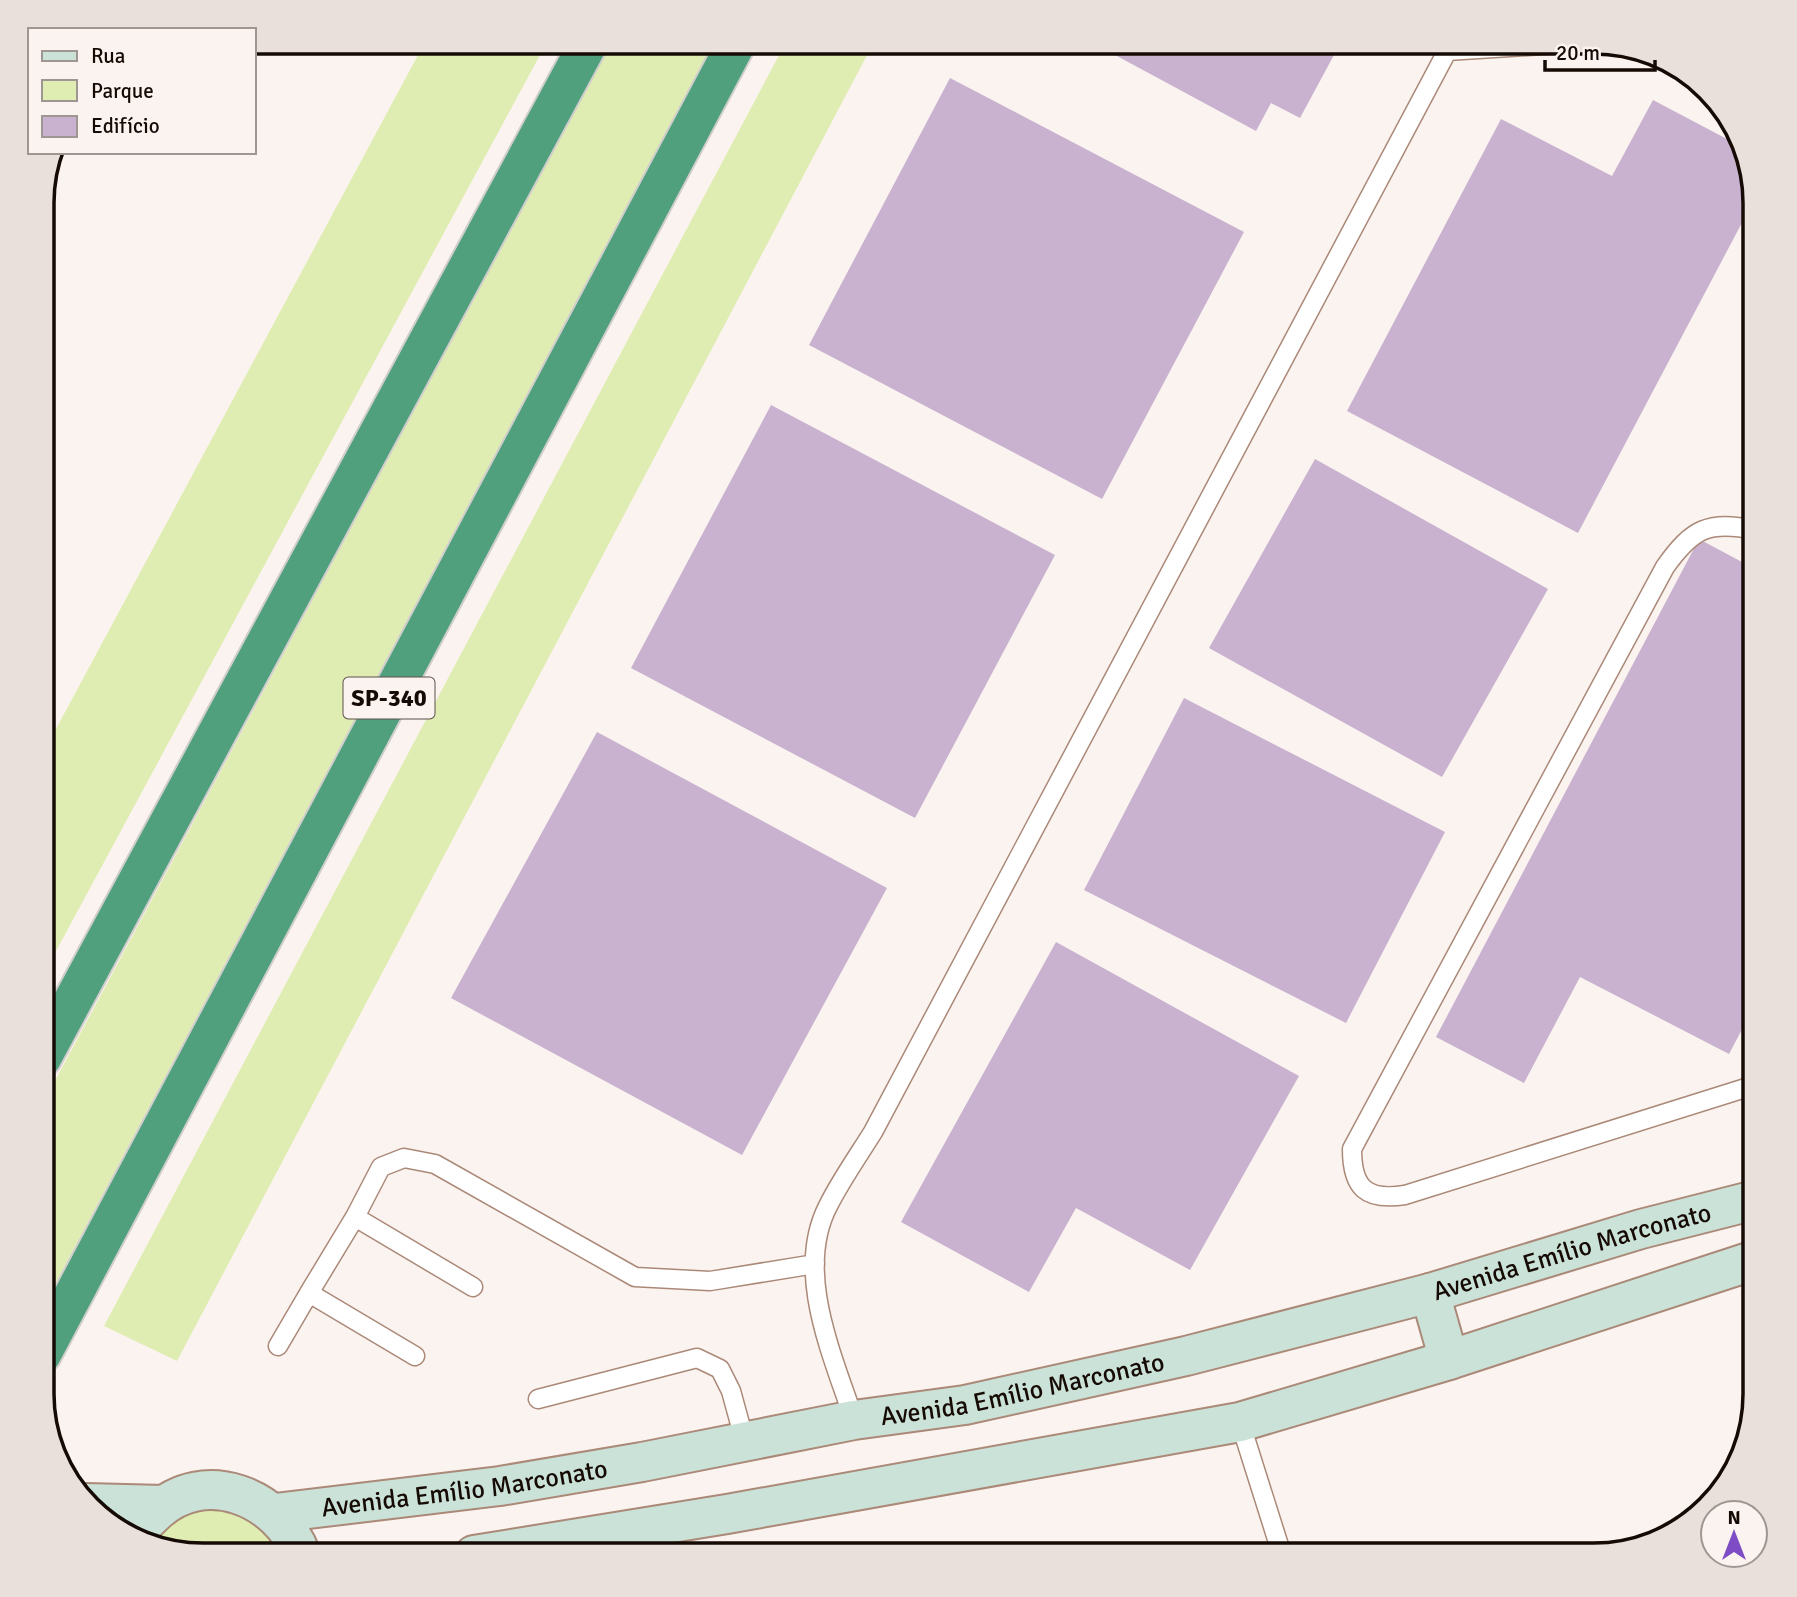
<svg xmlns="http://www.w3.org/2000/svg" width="1797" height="1597" font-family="Signika,sans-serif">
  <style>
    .green { fill: #e0edb2 }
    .building { fill: #c9b2d0 }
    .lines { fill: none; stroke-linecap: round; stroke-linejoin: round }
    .service-casing { stroke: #ab8978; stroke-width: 21 }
    .secondary-casing { stroke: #ab8978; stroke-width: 42 }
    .motorway-casing { stroke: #d0cecd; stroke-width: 42 }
    .service { stroke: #fff; stroke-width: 18 }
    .secondary { stroke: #cbe2d8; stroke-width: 38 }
    .motorway { stroke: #51a07d; stroke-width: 38 }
    .labels { text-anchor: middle; stroke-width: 5; stroke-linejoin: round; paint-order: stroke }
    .shield { fill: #fbf3ef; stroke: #5b504b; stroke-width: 2 }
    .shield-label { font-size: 24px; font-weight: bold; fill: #160a05 }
    .street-label { font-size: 26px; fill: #160a05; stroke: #fbf3ef }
    .rim { fill: none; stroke: #160a05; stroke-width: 3.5 }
  </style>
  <rect width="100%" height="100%" fill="#fbf3ef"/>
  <!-- green -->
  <path class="green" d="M425,42H547L42,977V755Z
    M611,42H714L42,1309V1105Z
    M786,42H874L177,1361L104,1326Z
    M239,1506L291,1555H203L151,1545C177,1507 197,1510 239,1506Z"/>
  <!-- building -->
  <path class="building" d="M1091,42H1341L1300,118L1271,103L1256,131Z
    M950,78L1244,232L1102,499L809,345Z
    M1653,100L1744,148L1754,200L1578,533L1347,411L1501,119L1612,176Z
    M771,405L1055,555L915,818L631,668Z
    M1755,442V471L1743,464Z
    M1315,459L1548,589L1442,777L1209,648Z
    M1699,539L1755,569V1005L1729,1054L1580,977L1524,1083L1436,1037Z
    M1184,698L1445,832L1346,1023L1084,890Z
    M597,732L887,888L742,1155L451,998Z
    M1056,942L1299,1076L1190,1270L1076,1208L1029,1292L901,1222Z"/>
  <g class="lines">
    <defs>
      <path id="service" d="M1447,51L1592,42
        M1755,1085L1405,1195C1366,1201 1352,1188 1352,1149L1665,567C1692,529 1708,520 1755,530
        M355,1217L473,1287
        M278,1346L309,1293
        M415,1356L309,1293L355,1217L381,1167L404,1158L435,1164L635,1277L710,1281L815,1264
        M538,1399L697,1358L720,1369L731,1391L745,1442
        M854,1420C833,1356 794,1272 828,1206C841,1180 858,1156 873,1132L1452,42
        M1240,1422L1282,1555"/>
      <g id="secondary">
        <path d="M1430,1293L1449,1360"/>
        <path d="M86,1503L164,1505"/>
        <path id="s1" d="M275,1513L500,1486L642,1462L854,1420L965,1405L1186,1356L1430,1293L1641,1229L1755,1200"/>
        <path d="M134,1538C137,1528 147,1521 155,1513C204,1466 280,1497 301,1555"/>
        <path d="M474,1555L727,1514L1240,1422L1449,1360L1755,1260"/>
      </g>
      <path id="motorway" d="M42,1058L589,42
        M42,1354L737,42"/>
    </defs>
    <!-- service casing -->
    <use href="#service" class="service-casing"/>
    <!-- secondary casing -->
    <use href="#secondary" class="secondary-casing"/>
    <!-- motorway casing -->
    <use href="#motorway" class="motorway-casing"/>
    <!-- service -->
    <use href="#service" class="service"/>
    <!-- secondary -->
    <use href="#secondary" class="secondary"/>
    <!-- motorway -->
    <use href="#motorway" class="motorway"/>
  </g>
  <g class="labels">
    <!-- shield labels -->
    <rect class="shield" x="343.5" y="677.5" width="91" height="41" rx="5"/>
    <g class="shield-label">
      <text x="389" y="706">SP-340</text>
    </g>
    <!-- street labels -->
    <g class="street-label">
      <text dy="9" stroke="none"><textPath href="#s1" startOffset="1325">Avenida Emílio Marconato</textPath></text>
      <text dy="9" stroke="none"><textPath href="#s1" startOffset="758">Avenida Emílio Marconato</textPath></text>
      <text dy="9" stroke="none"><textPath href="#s1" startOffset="191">Avenida Emílio Marconato</textPath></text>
    </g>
  </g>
  <!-- crop -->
  <path d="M0 0H1797V1597H0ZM203 54H1594A149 149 0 0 1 1743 203V1394A149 149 0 0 1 1594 1543H203A149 149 0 0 1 54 1394V203A149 149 0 0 1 203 54Z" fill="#e9e0dc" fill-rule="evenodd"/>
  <path class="rim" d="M203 54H1594A149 149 0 0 1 1743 203V1394A149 149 0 0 1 1594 1543H203A149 149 0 0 1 54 1394V203A149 149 0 0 1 203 54Z"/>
  <!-- legend -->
  <rect x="28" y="28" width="228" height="126" fill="#fbf3ef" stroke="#9f9691" stroke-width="2"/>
  <rect x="42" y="51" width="35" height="10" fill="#cbe2d8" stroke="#9f9691" stroke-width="2"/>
  <text x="91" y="63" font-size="21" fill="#160a05">Rua</text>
  <rect x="42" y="80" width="35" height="21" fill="#e0edb2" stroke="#9f9691" stroke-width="2"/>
  <text x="91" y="98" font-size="21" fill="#160a05">Parque</text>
  <rect x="42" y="116" width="35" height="21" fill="#c9b2d0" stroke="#9f9691" stroke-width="2"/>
  <text x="91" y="133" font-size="21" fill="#160a05">Edifício</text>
  <!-- north arrow -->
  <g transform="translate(1734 1534)"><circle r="33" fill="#fbf3ef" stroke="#9f9691" stroke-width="2"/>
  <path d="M0-5L12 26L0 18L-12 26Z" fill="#7e4cc4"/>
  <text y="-10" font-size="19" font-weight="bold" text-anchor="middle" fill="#160a05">N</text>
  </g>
  <!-- scale -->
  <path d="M1545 60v10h110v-10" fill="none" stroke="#160a05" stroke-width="3.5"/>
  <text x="1556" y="60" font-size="21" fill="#160a05" stroke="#fbf3ef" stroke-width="5" paint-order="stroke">20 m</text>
</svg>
